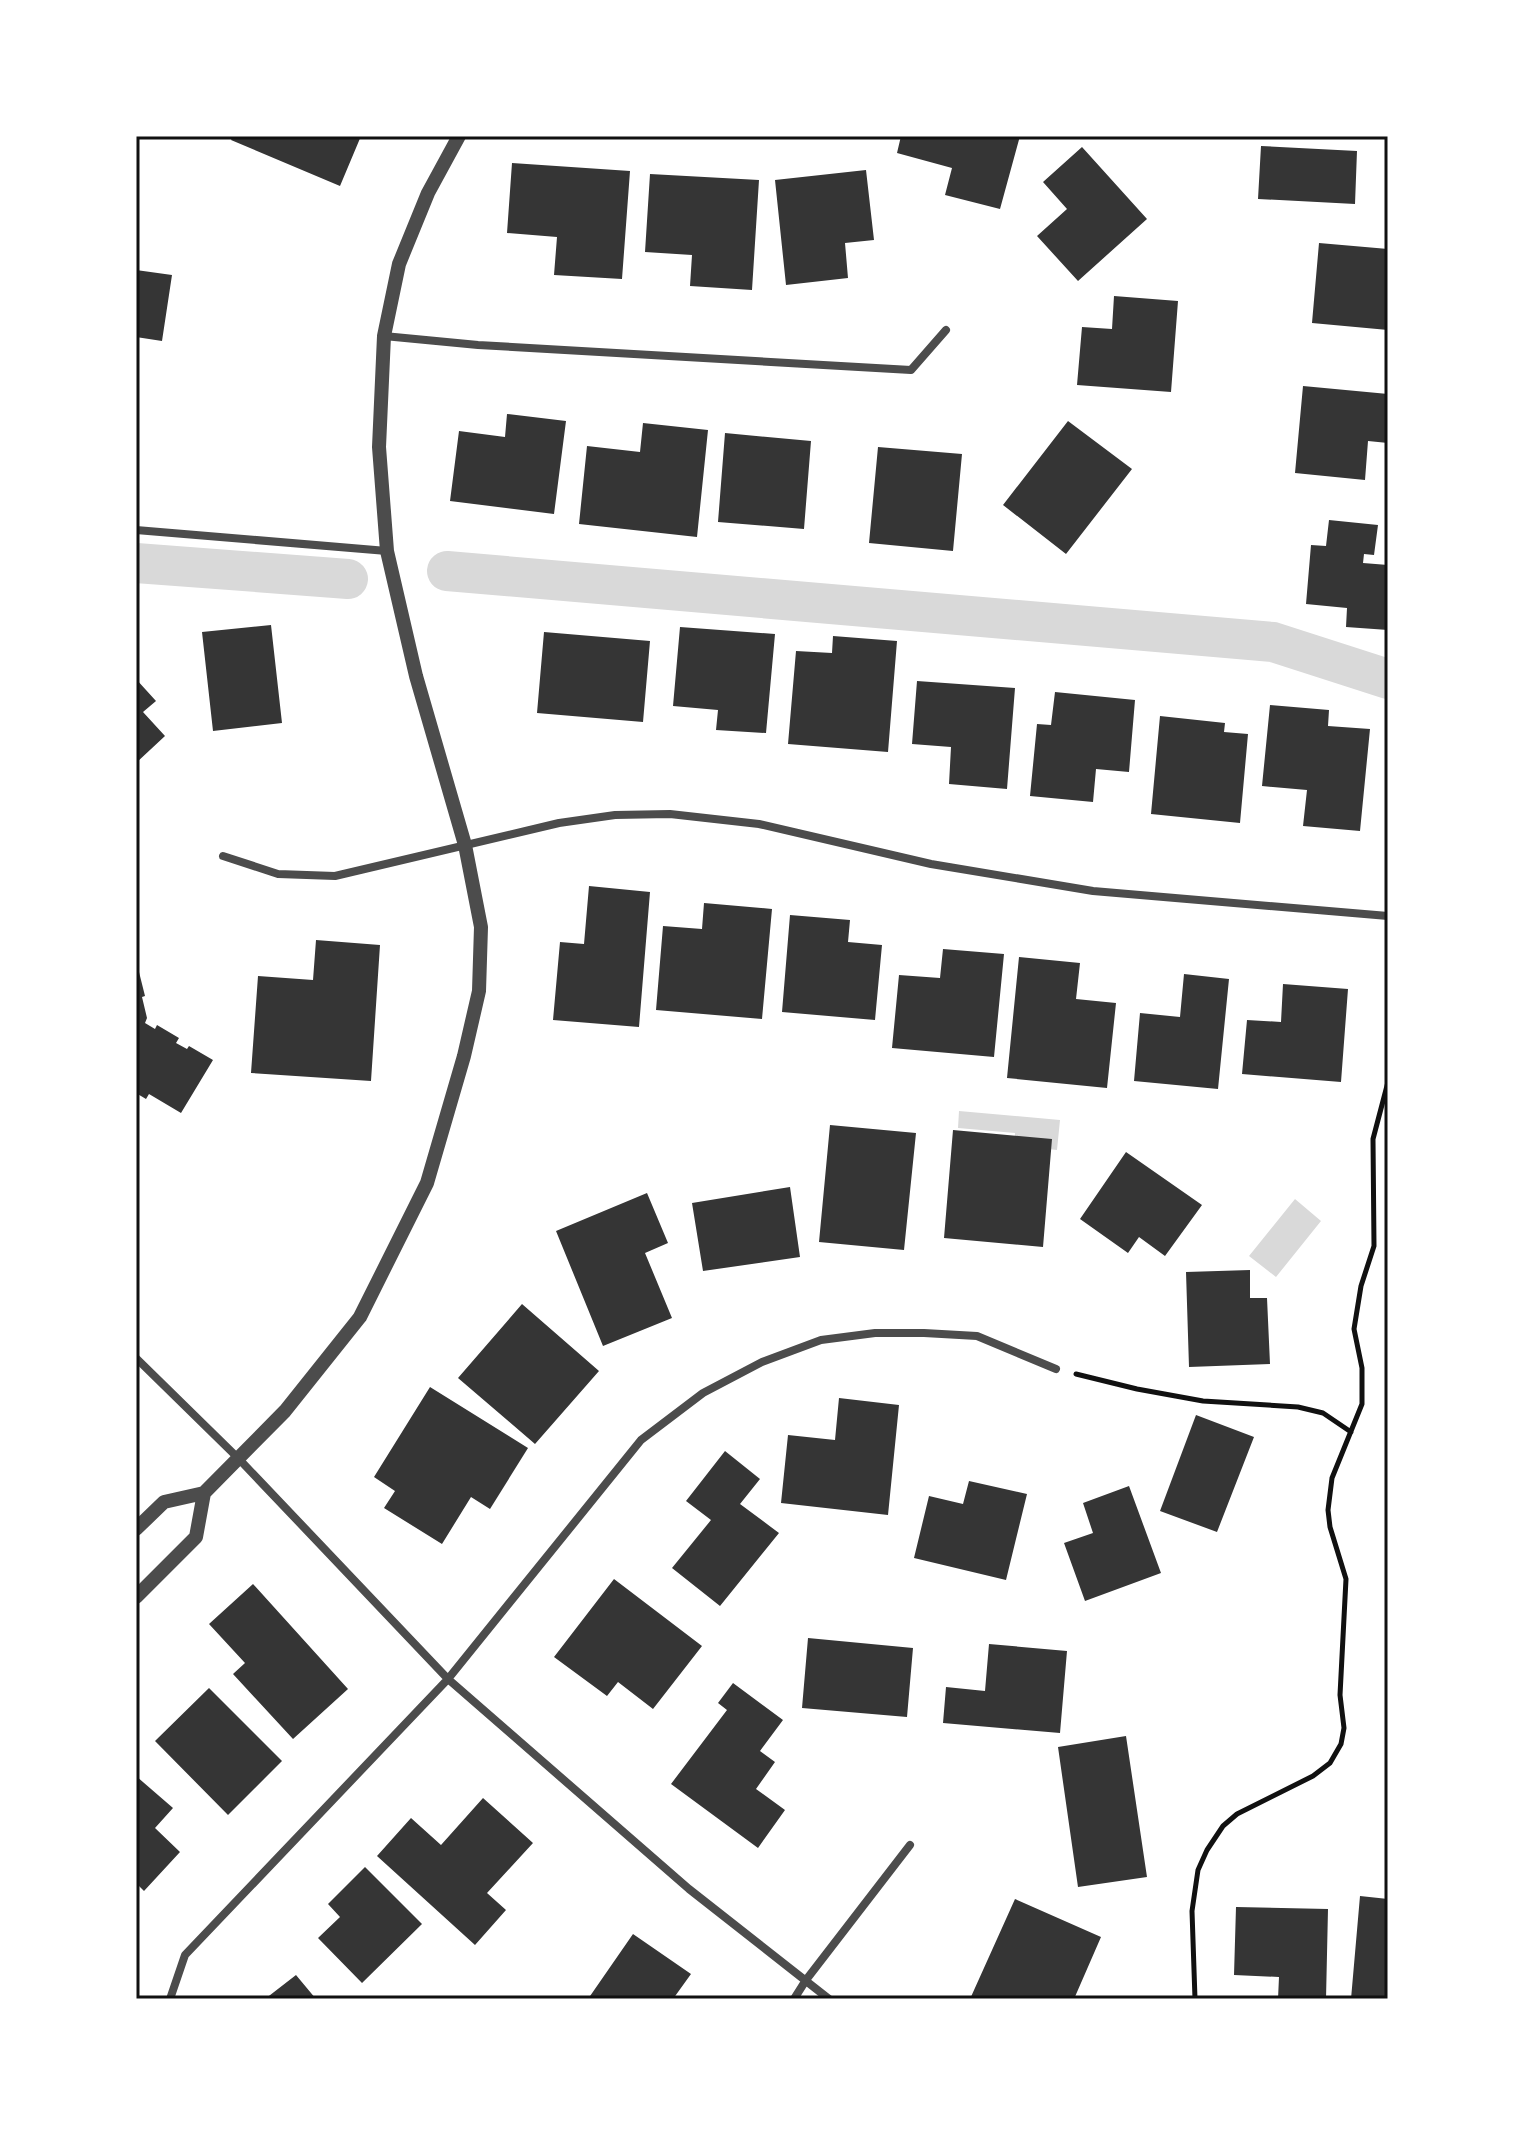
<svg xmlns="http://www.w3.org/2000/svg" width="1524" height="2135" font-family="'Space Grotesk',sans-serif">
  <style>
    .water { fill: #d9d9d9 }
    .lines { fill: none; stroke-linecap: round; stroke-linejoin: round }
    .canal { stroke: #d9d9d9; stroke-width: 40 }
    .building { fill: #353535 }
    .path { stroke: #111; stroke-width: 5 }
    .minor { stroke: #4c4c4c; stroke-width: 8 }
    .tertiary { stroke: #4c4c4c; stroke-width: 14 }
    .neatline { fill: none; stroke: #111; stroke-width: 3 }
  </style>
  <rect width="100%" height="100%" fill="#fff"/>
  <!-- water -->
  <path class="water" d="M959,1111L1060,1120L1057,1150L1014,1145L1015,1133L958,1128Z
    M1295,1199L1321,1221L1276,1277L1249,1256Z"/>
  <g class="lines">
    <!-- canal -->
    <path class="canal" d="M136,563L348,579
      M447,571L1273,642L1388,679"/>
  </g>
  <!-- building -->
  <path class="building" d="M233,136H361L340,186L231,140Z
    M901,136H1020L1000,209L945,195L952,168L897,153Z
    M1261,146L1357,151L1355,204L1258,199Z
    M1082,147L1147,219L1078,281L1037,236L1067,209L1043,182Z
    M512,163L630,171L622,279L554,275L557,237L507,233Z
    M866,170L874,240L845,243L848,278L786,285L775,180Z
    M650,174L759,180L752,290L690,286L692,255L645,252Z
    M1319,243L1388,249V330L1312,323Z
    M136,270L172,275L162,341L136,337Z
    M1114,296L1178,301L1171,392L1077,385L1082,327L1112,329Z
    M1303,386L1388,394V443L1368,441L1365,480L1295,473Z
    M507,414L566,421L554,514L450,501L459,431L505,437Z
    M1068,421L1132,469L1066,554L1003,505Z
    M643,423L708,430L697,537L579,524L587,446L640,452Z
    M725,433L811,441L804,529L718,522Z
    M878,447L962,454L953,551L869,543Z
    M1329,520L1378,525L1374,555L1364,554L1363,563L1388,565V630L1346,627L1347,608L1306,604L1311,545L1326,546Z
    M271,625L282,723L213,731L202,632Z
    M680,627L775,634L766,733L716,730L718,710L673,706Z
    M544,632L650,641L643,722L537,713Z
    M833,636L897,641L888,752L788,744L796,651L832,653Z
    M136,679L156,701L143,712L165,736L136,763Z
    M917,681L1015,688L1007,789L949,784L951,747L912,744Z
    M1055,692L1135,700L1129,772L1096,769L1093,802L1030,796L1037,724L1051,725Z
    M1270,705L1329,710L1328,726L1370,729L1360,831L1303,826L1307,790L1262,786Z
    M1160,716L1225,723L1224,732L1248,734L1240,823L1151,814Z
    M589,886L650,892L639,1027L553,1020L560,942L584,944Z
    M704,903L772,909L762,1019L656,1010L663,926L702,929Z
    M790,915L850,920L848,942L882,945L875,1020L782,1012Z
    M316,940L380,945L371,1081L251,1073L258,976L313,980Z
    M943,949L1004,954L994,1057L892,1048L899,975L940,978Z
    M1019,957L1080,963L1076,999L1116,1003L1107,1088L1007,1078Z
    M136,960L145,996L142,997L147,1018L145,1023L155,1029L157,1025L179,1038L176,1043L187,1049L189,1046L213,1060L181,1113L149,1094L146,1099L136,1093Z
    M1184,974L1229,979L1218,1089L1134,1081L1140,1013L1180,1017Z
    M1283,984L1348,989L1341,1082L1242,1074L1247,1020L1281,1022Z
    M830,1125L916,1133L904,1250L819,1242Z
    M953,1130L1052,1139L1043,1247L944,1238Z
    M1126,1152L1202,1205L1165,1256L1139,1237L1128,1253L1080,1219Z
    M790,1187L800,1257L703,1271L692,1203Z
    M647,1193L668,1243L645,1253L672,1318L603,1346L556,1231Z
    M1250,1270V1298H1267L1270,1364L1189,1367L1186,1272Z
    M522,1304L599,1371L535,1444L458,1378Z
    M430,1387L528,1448L490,1509L471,1497L442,1544L384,1508L395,1491L374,1477Z
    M839,1398L899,1405L888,1515L781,1503L788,1435L835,1440Z
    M1196,1415L1254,1437L1217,1532L1160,1511Z
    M725,1451L760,1479L740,1504L779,1533L720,1606L672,1568L711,1520L686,1501Z
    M969,1481L1027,1494L1006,1580L914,1558L929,1496L963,1504Z
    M1129,1486L1161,1573L1085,1601L1064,1543L1093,1533L1083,1503Z
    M614,1579L702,1646L653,1709L618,1682L607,1696L554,1657Z
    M253,1584L348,1689L293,1739L233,1674L245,1663L209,1624Z
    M808,1638L913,1648L907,1717L802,1708Z
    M989,1644L1067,1651L1060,1733L943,1723L946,1687L985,1691Z
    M733,1683L783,1720L760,1751L775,1762L756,1789L785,1810L758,1848L671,1784L727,1710L718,1703Z
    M209,1688L282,1761L228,1815L155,1741Z
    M1126,1736L1147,1877L1078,1887L1058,1747Z
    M136,1776L173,1808L155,1828L180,1852L144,1891L136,1883Z
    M483,1798L533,1843L487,1893L506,1910L475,1945L377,1856L411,1818L441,1845Z
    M365,1867L422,1924L362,1983L318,1938L340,1917L328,1904Z
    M1360,1896L1388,1899V1999H1351Z
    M1015,1899L1101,1937L1074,1999H970Z
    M1236,1907L1328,1909L1326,1999H1278L1279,1977L1234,1975Z
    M633,1934L691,1974L673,1999H588Z
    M296,1975L316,1999H265Z"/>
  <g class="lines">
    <!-- path -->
    <path class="path" d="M1388,1014V1033
      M1076,1374L1137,1389L1203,1401L1298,1407L1323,1413L1351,1432
      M1195,1999L1192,1911L1198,1870L1207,1850L1223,1826L1237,1814L1313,1776L1330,1763L1341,1744L1344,1728L1340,1695L1346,1579L1330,1527L1328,1510L1332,1478L1362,1404V1368L1354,1329L1361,1286L1374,1246L1373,1139L1388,1082"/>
    <!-- minor -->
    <path class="minor" d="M384,336L478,345L911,370L946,330
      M136,530L387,551
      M223,856L278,874L335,876L559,823L615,815L670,814L759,824L931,864L1093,891L1388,916
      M136,1358L238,1458L448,1679L689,1889L829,1999
      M170,1999L185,1955L448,1679L641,1440L703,1393L762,1362L821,1340L875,1333H924L977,1336L1056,1369
      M794,1999L806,1980L910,1845"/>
    <!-- tertiary -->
    <path class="tertiary" d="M204,1493L285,1411L360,1317L427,1183L464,1056L479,991L481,927L465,845L416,676L387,551L379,447L384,336L399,264L428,193L459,136
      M136,1529L164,1502L204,1493L196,1537L136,1597"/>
  </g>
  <!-- border -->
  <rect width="1524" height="2135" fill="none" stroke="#ffffff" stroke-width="276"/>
  <rect x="138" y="138" width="1248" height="1859" class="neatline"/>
</svg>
